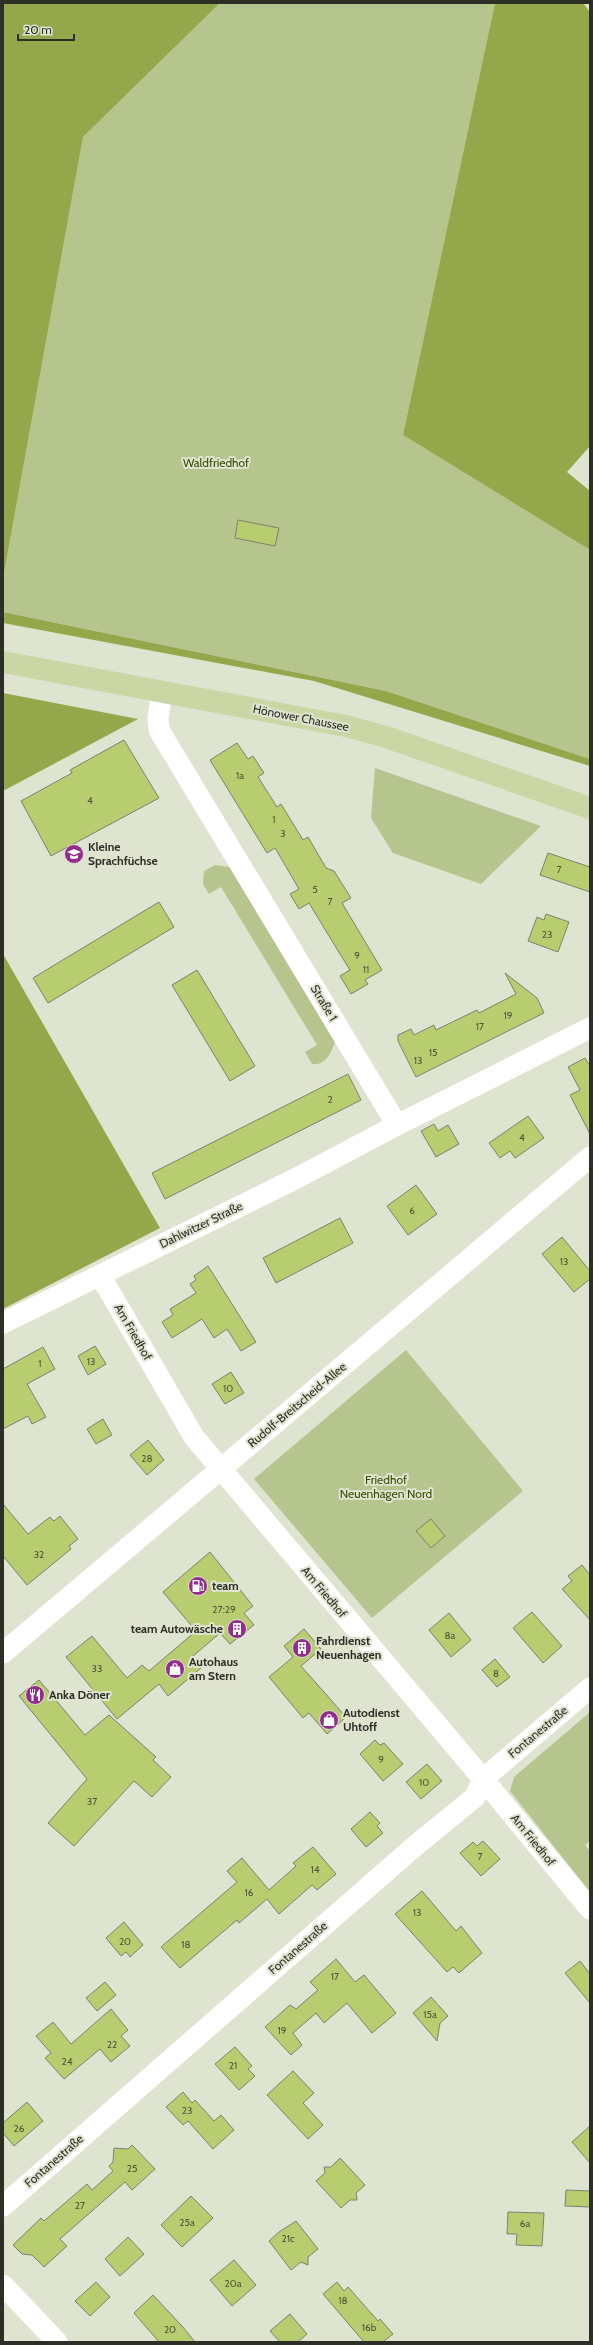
<svg xmlns="http://www.w3.org/2000/svg" width="593" height="2345" font-family="Cabin,sans-serif">
  <style>
    .green { fill: #b6c48e }
    .forest { fill: #94a84b }
    .building { fill: #b8cd70; stroke: #7c816f }
    .lines { fill: none; stroke-linecap: round; stroke-linejoin: round }
    .minor { stroke: #fff; stroke-width: 21 }
    .major { stroke: #cad6a4; stroke-width: 22 }
    .labels { text-anchor: middle; stroke-width: 4; stroke-linejoin: round; paint-order: stroke }
    .number-label { font-size: 10px; fill: #505639 }
    .park-label { font-size: 12px; fill: #3d4900; stroke: #dfe4d0 }
    .street-label { font-size: 12px; fill: #2d2f27; stroke: #dfe4d0 }
    .poi-label { font-size: 12px; font-weight: bold; fill: #2d2f27; stroke: #dfe4d0; text-anchor: start }
  </style>
  <rect width="100%" height="100%" fill="#dfe4d0"/>
  <!-- green -->
  <path class="green" d="M220,3H495L403,435L590,550V759L386,691L3,612V579L83,137Z
    M375,768L541,826L481,884L393,853L371,818Z
    M215,865L235,868L337,1036C333,1048 328,1066 312,1064L305,1052L317,1045L221,887L209,894L203,884L204,871Z
    M406,1350L523,1491L372,1618L254,1479Z
    M590,1712V1841L585,1845L590,1851V1892L510,1791L514,1777Z"/>
  <!-- forest -->
  <path class="forest" d="M3,3H220L83,137L3,579Z
    M495,3H583L590,12V446L567,472L590,491V550L403,435Z
    M3,612L386,691L590,759V766L314,681L3,623Z
    M3,693L138,719L3,791Z
    M3,954L160,1228L3,1309Z"/>
  <!-- building -->
  <path class="building" d="M238,520L279,528L275,546L235,538Z
    M124,740L159,798L51,856L21,801L72,773L70,770Z
    M237,743L248,759L253,756L264,773L258,777L277,807L281,804L303,840L308,837L326,868L334,871L351,898L342,903L382,970L365,980L368,984L351,994L340,976L350,970L340,954L309,903L299,909L290,894L299,889L275,848L267,853L210,760Z
    M548,853L590,867V892L540,875Z
    M159,902L174,927L48,1003L33,978Z
    M546,914L569,922L558,952L528,941L537,917L544,920Z
    M197,970L255,1066L230,1081L172,985Z
    M505,973L537,998L544,1013L416,1077L398,1041V1035L411,1029L414,1035L434,1025L436,1030L477,1010L479,1013L516,994Z
    M585,1058L590,1066V1134L570,1095L580,1090L568,1067Z
    M348,1074L361,1100L165,1199L152,1173Z
    M528,1116L544,1138L515,1158L510,1151L500,1158L489,1143Z
    M434,1124L438,1131L448,1125L459,1144L436,1157L421,1131Z
    M416,1185L437,1214L408,1235L387,1206Z
    M340,1218L353,1243L276,1283L263,1258Z
    M562,1237L590,1271V1279L574,1292L542,1254Z
    M208,1266L256,1342L241,1351L227,1329L214,1338L202,1319L172,1338L162,1322L173,1315L170,1309L196,1293L190,1284L196,1280L194,1276Z
    M95,1346L106,1364L88,1375L78,1356Z
    M43,1347L55,1369L27,1384L46,1417L32,1424L28,1416L3,1429V1369Z
    M231,1372L244,1393L225,1404L212,1384Z
    M103,1419L112,1435L96,1444L87,1429Z
    M148,1440L164,1460L147,1475L130,1455Z
    M3,1504L28,1534L50,1517L54,1521L60,1516L78,1539L69,1546L71,1549L27,1585L3,1556Z
    M431,1519L445,1536L431,1548L416,1531Z
    M210,1552L253,1606L244,1613L254,1625L230,1644L220,1633L192,1657L201,1668L168,1696L159,1684L117,1719L66,1657L92,1636L127,1678L142,1665L149,1671L196,1631L163,1592Z
    M582,1565L590,1575V1620L562,1589L572,1581L568,1576Z
    M532,1612L562,1646L543,1663L513,1628Z
    M449,1613L471,1640L451,1657L429,1630Z
    M304,1629L321,1649L301,1666L346,1717L327,1734L309,1713L303,1718L269,1677L293,1657L284,1646Z
    M495,1659L510,1677L497,1687L482,1670Z
    M39,1680L85,1735L109,1715L156,1757L153,1760L171,1777L152,1797L134,1781L74,1846L48,1823L87,1779L19,1696Z
    M375,1740L380,1745L384,1743L403,1764L383,1781L360,1754Z
    M427,1764L442,1781L421,1799L406,1782Z
    M370,1812L380,1823L377,1826L383,1833L366,1847L351,1829Z
    M483,1841L500,1859L481,1876L460,1853L473,1842L477,1846Z
    M313,1847L336,1874L317,1890L312,1885L279,1914L267,1899L239,1923L237,1920L180,1968L161,1947L237,1882L227,1871L242,1858L269,1890L296,1866L293,1863Z
    M422,1891L456,1931L461,1926L482,1953L459,1973L453,1967L447,1972L395,1914Z
    M124,1922L143,1945L130,1957L126,1952L121,1956L106,1938Z
    M336,1959L355,1982L364,1975L396,2013L372,2033L347,2003L324,2023L316,2013L293,2033L302,2045L291,2055L265,2027L290,2005L296,2009L318,1990L310,1982Z
    M580,1961L590,1974V2003L565,1973Z
    M105,1982L116,1995L97,2011L86,1998Z
    M431,1997L448,2016L440,2023L437,2041L413,2013Z
    M111,2009L128,2030L121,2036L130,2046L111,2062L100,2049L64,2079L45,2058L51,2053L36,2036L53,2022L71,2044Z
    M235,2047L252,2066L248,2069L255,2076L239,2090L215,2064Z
    M293,2071L314,2093L303,2103L323,2125L308,2139L267,2095Z
    M183,2092L192,2103L195,2100L214,2121L221,2115L234,2130L213,2149L188,2121L183,2125L166,2107Z
    M27,2102L43,2121L14,2146L3,2133V2123Z
    M590,2126V2163L572,2142Z
    M132,2145L155,2169L132,2190L125,2182L60,2239L67,2246L44,2267L32,2255L22,2254L13,2245L41,2218L44,2221L87,2184L92,2190L113,2171L109,2166L113,2162L114,2148L128,2149Z
    M340,2158L365,2185L356,2193L357,2200H350L341,2208L316,2181L325,2173L324,2167H331Z
    M566,2190L590,2191V2207L565,2206Z
    M191,2196L213,2218L182,2247L161,2225Z
    M508,2212L544,2213L542,2246L516,2245L517,2234H507Z
    M296,2221L318,2249L308,2257V2265L301,2262L291,2270L269,2241L279,2232Z
    M128,2237L144,2254L120,2276L105,2259Z
    M234,2260L256,2285L232,2306L210,2280Z
    M96,2282L110,2297L90,2316L75,2301Z
    M337,2282L344,2291L348,2287L378,2321L380,2319L393,2334L383,2342H364L323,2294Z
    M153,2295L182,2326L195,2342H159L134,2313Z
    M290,2314L307,2334L298,2342H280L270,2331Z"/>
  <g class="lines">
    <!-- minor -->
    <path class="minor" d="M162,692L158,718L159,730L397,1125
      M100,1275L194,1437L483,1779L590,1909
      M3,1323L295,1179L397,1125L590,1028
      M3,1653L590,1157
      M3,2206L415,1846L475,1797L483,1779L590,1688
      M3,2285L57,2342"/>
    <!-- major -->
    <path class="major" d="M3,662L346,726L386,737L590,808"/>
  </g>
  <!-- icons -->
  <defs>
    <symbol id="school-disc" viewBox="-11 -11 22 22"><circle r="9.5" fill="#942c8f" stroke="#dfe4d0"/><path d="M0-5L7-2L0 1L-7-2ZM-4 1L0 2.5L4 1V4Q0 6-4 4Z" fill="#fff"/></symbol>
    <symbol id="fuel-disc" viewBox="-11 -11 22 22"><circle r="9.5" fill="#942c8f" stroke="#dfe4d0"/><path d="M-5.5-6h7V0h2V4h1.3V-2.5L3-4.5l.8-.8L6-3V5H2.5V1h-1V6h-7ZM-4.2-4.7v3.2H.2V-4.7Z" fill="#fff"/></symbol>
    <symbol id="building-disc" viewBox="-11 -11 22 22"><circle r="9.5" fill="#942c8f" stroke="#dfe4d0"/><path d="M-4-6H4V6H1V3H-1V6H-4ZM-2.5-4.3h1.7v1.8h-1.7ZM.8-4.3h1.7v1.8H.8ZM-2.5-1h1.7V.8h-1.7ZM.8-1h1.7V.8H.8Z" fill="#fff"/></symbol>
    <symbol id="shop-disc" viewBox="-11 -11 22 22"><circle r="9.5" fill="#942c8f" stroke="#dfe4d0"/><path d="M-5-2.5h2.3a2.7 3.5 0 0 1 5.4 0H5L5.5 6h-11ZM-1.5-2.5h3a1.5 2.3 0 0 0-3 0Z" fill="#fff"/></symbol>
    <symbol id="restaurant-disc" viewBox="-11 -11 22 22"><circle r="9.5" fill="#942c8f" stroke="#dfe4d0"/><path d="M-5-6h1v4h1v-4h1v4h1v-4h1v5L-1.5 .5V6h-2V.5L-5-1ZM5-6V6H3V1.5H1.5Q1.5-4 5-6Z" fill="#fff"/></symbol>
  </defs>
  <g fill-rule="evenodd">
    <use href="#school-disc" x="63" y="843" width="22" height="22"/>
    <use href="#fuel-disc" x="187" y="1575" width="22" height="22"/>
    <use href="#building-disc" x="226" y="1618" width="22" height="22"/>
    <use href="#building-disc" x="291" y="1637" width="22" height="22"/>
    <use href="#shop-disc" x="164" y="1658" width="22" height="22"/>
    <use href="#restaurant-disc" x="24" y="1684" width="22" height="22"/>
    <use href="#shop-disc" x="318" y="1709" width="22" height="22"/>
  </g>
  <g class="labels">
    <!-- number labels -->
    <g class="number-label">
      <text x="240" y="779">1a</text>
      <text x="90" y="804">4</text>
      <text x="274" y="823">1</text>
      <text x="283" y="837">3</text>
      <text x="559" y="873">7</text>
      <text x="315" y="893">5</text>
      <text x="330" y="905">7</text>
      <text x="547" y="938">23</text>
      <text x="357" y="959">9</text>
      <text x="366" y="973">11</text>
      <text x="508" y="1019">19</text>
      <text x="480" y="1030">17</text>
      <text x="433" y="1056">15</text>
      <text x="418" y="1064">13</text>
      <text x="330" y="1103">2</text>
      <text x="522" y="1141">4</text>
      <text x="412" y="1214">6</text>
      <text x="564" y="1265">13</text>
      <text x="91" y="1365">13</text>
      <text x="40" y="1367">1</text>
      <text x="228" y="1392">10</text>
      <text x="147" y="1462">28</text>
      <text x="39" y="1558">32</text>
      <text x="224" y="1613">27:29</text>
      <text x="450" y="1639">8a</text>
      <text x="97" y="1672">33</text>
      <text x="496" y="1677">8</text>
      <text x="381" y="1763">9</text>
      <text x="424" y="1786">10</text>
      <text x="92" y="1805">37</text>
      <text x="480" y="1860">7</text>
      <text x="315" y="1873">14</text>
      <text x="249" y="1896">16</text>
      <text x="417" y="1916">13</text>
      <text x="125" y="1945">20</text>
      <text x="186" y="1948">18</text>
      <text x="335" y="1980">17</text>
      <text x="430" y="2018">15a</text>
      <text x="282" y="2034">19</text>
      <text x="112" y="2048">22</text>
      <text x="67" y="2065">24</text>
      <text x="233" y="2069">21</text>
      <text x="187" y="2114">23</text>
      <text x="19" y="2132">26</text>
      <text x="132" y="2172">25</text>
      <text x="80" y="2209">27</text>
      <text x="187" y="2226">25a</text>
      <text x="525" y="2227">6a</text>
      <text x="288" y="2242">21c</text>
      <text x="233" y="2287">20a</text>
      <text x="343" y="2304">18</text>
      <text x="369" y="2331">16b</text>
      <text x="170" y="2333">20</text>
    </g>
    <!-- park labels -->
    <g class="park-label">
      <text x="216" y="467">Waldfriedhof</text>
      <text x="386" y="1484">Friedhof<tspan x="386" dy="14">Neuenhagen Nord</tspan></text>
    </g>
    <!-- street labels -->
    <g class="street-label">
      <text transform="translate(301 718) rotate(11)" y="4">Hönower Chaussee</text>
      <text transform="translate(324 1003) rotate(59)" y="4">Straße 1</text>
      <text transform="translate(201 1225) rotate(-26)" y="4">Dahlwitzer Straße</text>
      <text transform="translate(133 1332) rotate(60)" y="4">Am Friedhof</text>
      <text transform="translate(297 1405) rotate(-40)" y="4">Rudolf-Breitscheid-Allee</text>
      <text transform="translate(324 1592) rotate(50)" y="4">Am Friedhof</text>
      <text transform="translate(538 1732) rotate(-40)" y="4">Fontanestraße</text>
      <text transform="translate(533 1840) rotate(51)" y="4">Am Friedhof</text>
      <text transform="translate(298 1948) rotate(-41)" y="4">Fontanestraße</text>
      <text transform="translate(54 2161) rotate(-41)" y="4">Fontanestraße</text>
    </g>
    <!-- poi labels -->
    <g class="poi-label">
      <text x="88" y="851">Kleine<tspan x="88" dy="14">Sprachfüchse</tspan></text>
      <text x="212" y="1590">team</text>
      <text x="223" y="1633" text-anchor="end">team Autowäsche</text>
      <text x="316" y="1645">Fahrdienst<tspan x="316" dy="14">Neuenhagen</tspan></text>
      <text x="189" y="1666">Autohaus<tspan x="189" dy="14">am Stern</tspan></text>
      <text x="49" y="1699">Anka Döner</text>
      <text x="343" y="1717">Autodienst<tspan x="343" dy="14">Uhtoff</tspan></text>
    </g>
  </g>
  <!-- border -->
  <rect width="593" height="2345" fill="none" stroke="#2d2f27" stroke-width="8"/>
  <!-- scale -->
  <path d="M18 34v6h56v-6" fill="none" stroke="#2d2f27" stroke-width="2"/>
  <text x="24" y="34" font-size="12" fill="#2d2f27" stroke="#dfe4d0" stroke-width="3" paint-order="stroke">20 m</text>
</svg>
